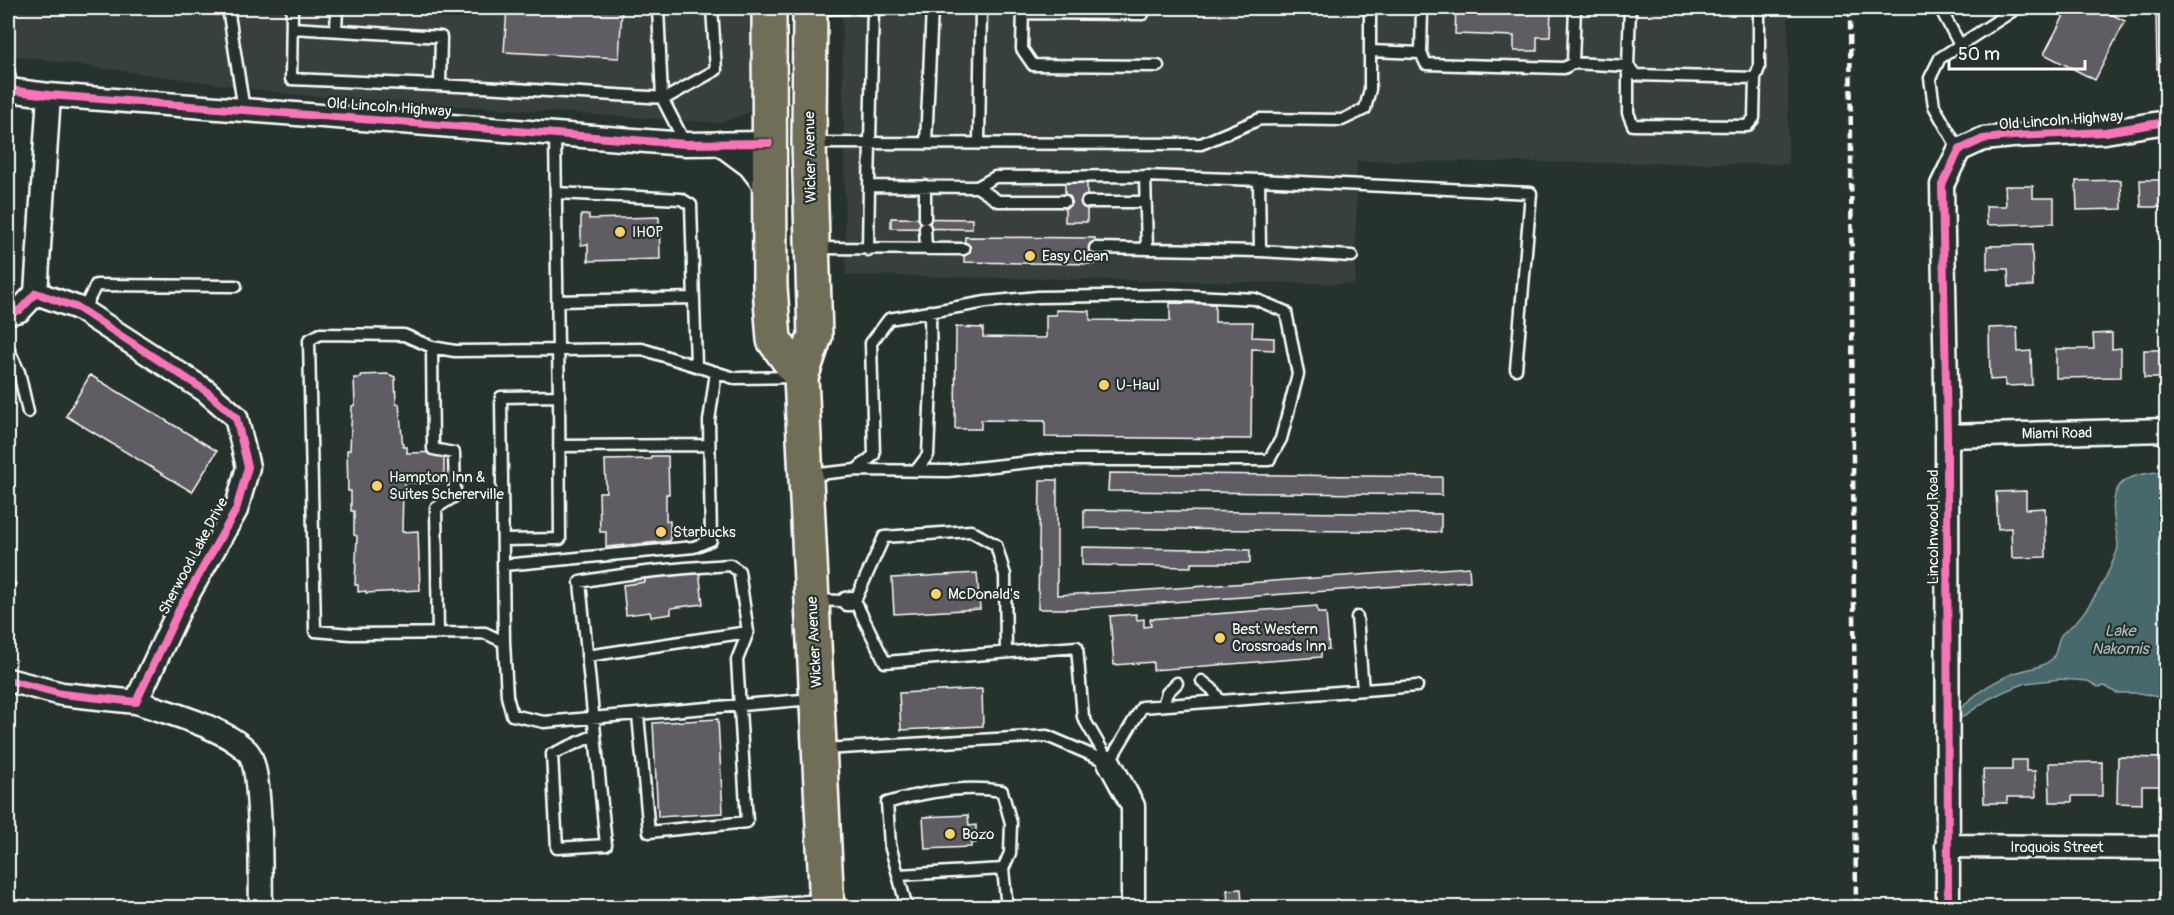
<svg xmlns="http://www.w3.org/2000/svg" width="2174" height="915" font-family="Pangolin,sans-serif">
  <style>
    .built { fill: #383f3e }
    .water { fill: #46696c; stroke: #90a5a7; stroke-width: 1.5 }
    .building { fill: #615b64; stroke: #fff; stroke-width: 1.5 }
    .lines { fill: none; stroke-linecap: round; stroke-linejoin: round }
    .service-casing { stroke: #fff; stroke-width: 15 }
    .minor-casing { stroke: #fff; stroke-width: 27 }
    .trunk-casing { stroke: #fff; stroke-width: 38 }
    .service { stroke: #26332d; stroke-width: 10 }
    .minor { stroke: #26332d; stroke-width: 22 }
    .trunk { stroke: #716e59; stroke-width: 33 }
    .rail { stroke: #fff; stroke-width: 4.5; stroke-dasharray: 9 4.5; stroke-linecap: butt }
    .cycleway-casing { stroke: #26332d; stroke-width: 11 }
    .cycleway { stroke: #fb73b8; stroke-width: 8 }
    .poi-dot { fill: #ffd166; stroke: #26332d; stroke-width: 2 }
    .labels { text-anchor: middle; stroke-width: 4.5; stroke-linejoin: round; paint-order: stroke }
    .street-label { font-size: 15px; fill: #fff; stroke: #26332d }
    .poi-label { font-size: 15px; fill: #fff; stroke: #26332d; text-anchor: start }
    .water-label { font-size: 16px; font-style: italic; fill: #acbcbd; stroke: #26332d }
  </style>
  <rect width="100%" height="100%" fill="#26332d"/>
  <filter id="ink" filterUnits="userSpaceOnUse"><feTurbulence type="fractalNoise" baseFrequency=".0167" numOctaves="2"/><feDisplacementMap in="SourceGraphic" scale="12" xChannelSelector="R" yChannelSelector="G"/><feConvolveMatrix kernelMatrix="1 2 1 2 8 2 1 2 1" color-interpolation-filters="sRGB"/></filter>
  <g filter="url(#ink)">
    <!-- built -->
    <path class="built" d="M8,8H751L749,112L721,123L297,95L8,55Z
      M842,8H1788V164L1357,161L1355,284L846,275Z"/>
    <!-- water -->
    <path class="water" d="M2166,471V699L2140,693H2116L2105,686L2098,687L2088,681L2060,679L2026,683L2005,691L1989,699L1961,718V708C1977,692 1997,679 2018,672C2030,668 2042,668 2052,659C2058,653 2056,641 2062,634C2066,630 2072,626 2076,622C2093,602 2108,576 2117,551C2120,544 2116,533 2115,525C2107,478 2128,475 2166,471Z"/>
    <!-- building -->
    <path class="building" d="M410,8H477V11Z
      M507,8H622L619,58L504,52Z
      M1456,8H1551L1550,37H1537V51H1514V36L1455,34Z
      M1683,8H1741V11H1700V9Z
      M2068,8H2099L2125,21L2095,80L2044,54Z
      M2156,13H2166V69H2157Z
      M2121,180L2122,209L2077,210L2076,181Z
      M2140,180H2166V207H2141Z
      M1065,182H1087V222H1065Z
      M2005,186H2033V198H2054V223L1987,225L1986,206H2006Z
      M581,215H589V219L659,217L660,259L588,261V244L581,245Z
      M891,218L972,219V229L891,228Z
      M965,237L1095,238V264L964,262Z
      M2032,245L2033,286L2009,287L2008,269H1987V246Z
      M1170,303L1215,304V322H1253L1252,337L1274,338V350L1252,349L1251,439L1045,437V421L981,420V429H955L956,327L983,328V337L1046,338V315H1056V310L1090,311V320L1170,321Z
      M2017,327L2018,352L2031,351L2032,385L2005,386V379L1990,380L1989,328Z
      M2112,333V349L2121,348V377L2056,378V349H2094L2093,334Z
      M2144,350H2166V378H2144Z
      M388,374L395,377L396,404H399L403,447H407V453L444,452V483H405L406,489H403L402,532L418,531L420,590L366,593V591L358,592V585H355L357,536L354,535V511H351V491H348L347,450H350L352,406L355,405L354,378H361V375Z
      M90,375L217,451L192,492L66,416Z
      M651,456H668L669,494H666V521H670V541L606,547V532H600L599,492H606L605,460L651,459Z
      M1109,473L1442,477V495L1108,491Z
      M1040,480H1057V595L1121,592L1469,567L1470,581L1072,609H1038Z
      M2026,491V509L2045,508L2046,557L2012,558L2011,528L1998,529L1996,492Z
      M1084,510L1441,514V532L1084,528Z
      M1082,547L1250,550V563H1191V567L1082,565Z
      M699,570L703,604L671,608V614L651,617L650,612L626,615L623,585L645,582L644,576Z
      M977,573L980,609L894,614L892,578Z
      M8,575L16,584L8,592Z
      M1317,606L1318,613H1326L1329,649L1321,650V657L1153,670V662L1114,665L1110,616L1136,614L1137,620L1144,619V627L1151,626L1150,619Z
      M982,689L983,726L901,730L899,693Z
      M718,719L723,813L658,817L653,723Z
      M2118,757L2164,758L2163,786H2142V804L2117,803Z
      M2012,760H2026V771H2035L2036,797H2007V803H1984L1983,770H2012Z
      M2102,762V796H2072V802H2050L2049,763Z
      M968,815L969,826L976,825V843H971V847L925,849L923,817Z
      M1241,889L1242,903L1252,902V908H1210V905L1228,904L1227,890Z
      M2158,905V908H2112V906Z"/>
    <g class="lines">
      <defs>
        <path id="service" d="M228,8L244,110
          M292,8L291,79L482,87L666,98L716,70L712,8
          M658,8L662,98L685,143
          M859,8H894
          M1023,8L1022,49L1033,65L1158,66
          M1575,8L1573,63L1628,66V113L1633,125L1747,126L1754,118L1755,78
          M1630,8L1628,66L1636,75L1755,78L1759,68V8
          M1940,8L1960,45
          M813,9L847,8
          M1023,13L1143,14V8
          M292,28L441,37L440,85
          M336,30L337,8
          M1370,51L1421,53L1422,8
          M1421,53L1426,64L1564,68L1573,63
          M8,69L12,90
          M555,134L558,350L455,351L432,347L404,335L320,334L309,340L315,631L351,634L485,633L504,642L507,696L512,715L544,722L813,699
          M812,143L1201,144L1260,119L1342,120L1365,109L1370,89V8
          M926,143L932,8
          M979,143L981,8
          M1959,150L1934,106L1930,78L1940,58L2017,8
          M1145,176L1147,248
          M1259,180L1531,193L1516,369
          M869,186L873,8
          M925,186V218
          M977,187L998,201H1065
          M556,193L681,199L691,205L696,365
          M1087,202H1145
          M925,228L926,249
          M815,248L964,249
          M868,250L869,186L977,187L995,177L1145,176L1259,180L1260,251L1095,248
          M1260,251L1352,256
          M558,301L693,298
          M83,311L96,285L236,286
          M432,347L433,449L454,453L455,496L436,508L438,633
          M8,348L19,372L28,412
          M559,446L709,445
          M916,471L928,455L931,385L930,311
          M809,475L856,470L874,455L871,343L889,319L986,302L1038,297L1173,295L1255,299L1286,312L1298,374L1281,439L1269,460H1048L948,471L856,470
          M504,540L560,539L559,396
          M504,565L694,547L711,540L709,421L716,372
          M814,600L842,601L846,605H851L855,601L884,537L971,531L996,545L1005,575L1006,652
          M842,601L845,598L851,597L855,601L885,662L1077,647L1083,717L1109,762
          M1357,617L1363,690
          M504,642L501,397L559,396L558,350L642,349L734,378L795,377
          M587,656L748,632
          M1202,681L1212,689L1220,701
          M1163,705L1167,693L1177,683
          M595,735L552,754L557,848L606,845L580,582C630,572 679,568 730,565L739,571L748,632L737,660L747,822L649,832L638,715
          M824,749L1047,736L1108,762
          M1109,762L1142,707L1417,686
          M899,875L1003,869
          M766,904L822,900
          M725,908L766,904V908
          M907,908L890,845L887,803C924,792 964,785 1002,791L1011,823L1010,853L1003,869L1007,908"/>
        <path id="minor" d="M8,90L49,95L685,144L769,143
          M719,143L750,166L770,192
          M36,293L49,95
          M8,313L20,310L36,293L78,308L206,391L236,417L248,467L236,510L180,608L136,702L62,694L8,680
          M1947,436L2166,430
          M136,702C169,713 224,727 248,752C263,768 260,881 261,908
          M1109,762L1133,806V908
          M1947,846L2166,848
          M1948,908L1947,436L1942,185L1959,150L1983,139L2012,136L2105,132L2166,122"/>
        <path id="trunk" d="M769,8L770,287L774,340L801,377
          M810,8L809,143L815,336L801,377L827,908"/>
      </defs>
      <!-- service casing -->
      <use href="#service" class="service-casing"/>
      <!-- minor casing -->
      <use href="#minor" class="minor-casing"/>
      <!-- trunk casing -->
      <use href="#trunk" class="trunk-casing"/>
      <!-- service -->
      <use href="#service" class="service"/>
      <!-- minor -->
      <use href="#minor" class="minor"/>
      <!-- trunk -->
      <use href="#trunk" class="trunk"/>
      <!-- rail -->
      <path class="rail" d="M1850,8L1856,908"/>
      <defs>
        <path id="cycleway" d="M8,90L49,95L685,144L769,143
          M8,313L20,310L36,293L78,308L206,391L236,417L248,467L236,510L180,608L136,702L62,694L8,680
          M1948,908L1947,436L1942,185L1959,150L1983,139L2012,136L2105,132L2166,122"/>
      </defs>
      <!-- cycleway casing -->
      <use href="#cycleway" class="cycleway-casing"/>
      <!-- cycleway -->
      <use href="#cycleway" class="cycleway"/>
    </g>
  </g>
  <!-- markers -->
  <g class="poi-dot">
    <circle cx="620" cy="232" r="6"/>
    <circle cx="1030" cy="256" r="6"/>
    <circle cx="1104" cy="385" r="6"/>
    <circle cx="377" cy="486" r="6"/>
    <circle cx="661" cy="532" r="6"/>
    <circle cx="936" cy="594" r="6"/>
    <circle cx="1220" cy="638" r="6"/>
    <circle cx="950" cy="834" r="6"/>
  </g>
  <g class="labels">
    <!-- street labels -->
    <g class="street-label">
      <text transform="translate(389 107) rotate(4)" y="5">Old Lincoln Highway</text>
      <text transform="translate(2061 120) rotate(-4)" y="5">Old Lincoln Highway</text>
      <text transform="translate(810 157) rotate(-91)" y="5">Wicker Avenue</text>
      <text transform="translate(2057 433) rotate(-1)" y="5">Miami Road</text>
      <text transform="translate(1933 527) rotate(-90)" y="5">Lincolnwood Road</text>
      <text transform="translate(193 556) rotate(-62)" y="5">Sherwood Lake Drive</text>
      <text transform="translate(814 642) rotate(-93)" y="5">Wicker Avenue</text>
      <text x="2057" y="852">Iroquois Street</text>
    </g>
    <!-- poi labels -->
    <g class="poi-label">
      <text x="632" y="237">IHOP</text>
      <text x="1042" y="261">Easy Clean</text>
      <text x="1116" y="390">U-Haul</text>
      <text x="389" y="482">Hampton Inn &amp;<tspan x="389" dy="17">Suites Schererville</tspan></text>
      <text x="673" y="537">Starbucks</text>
      <text x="948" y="599">McDonald's</text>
      <text x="1232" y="634">Best Western<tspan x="1232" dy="17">Crossroads Inn</tspan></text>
      <text x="962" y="839">Bozo</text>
    </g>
    <!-- water labels -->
    <g class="water-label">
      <text x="2120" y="636">Lake<tspan x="2120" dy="18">Nakomis</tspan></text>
    </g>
  </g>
  <!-- margin -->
  <rect width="2174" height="915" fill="none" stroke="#26332d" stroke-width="30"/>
  <rect x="15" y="15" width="2144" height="885" fill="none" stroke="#fff" stroke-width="2" filter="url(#ink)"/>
  <!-- scale -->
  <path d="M1949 60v9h136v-9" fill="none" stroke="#ffffff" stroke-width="3"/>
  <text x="1958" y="60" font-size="18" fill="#ffffff" stroke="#26332d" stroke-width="4.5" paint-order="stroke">50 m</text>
</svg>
